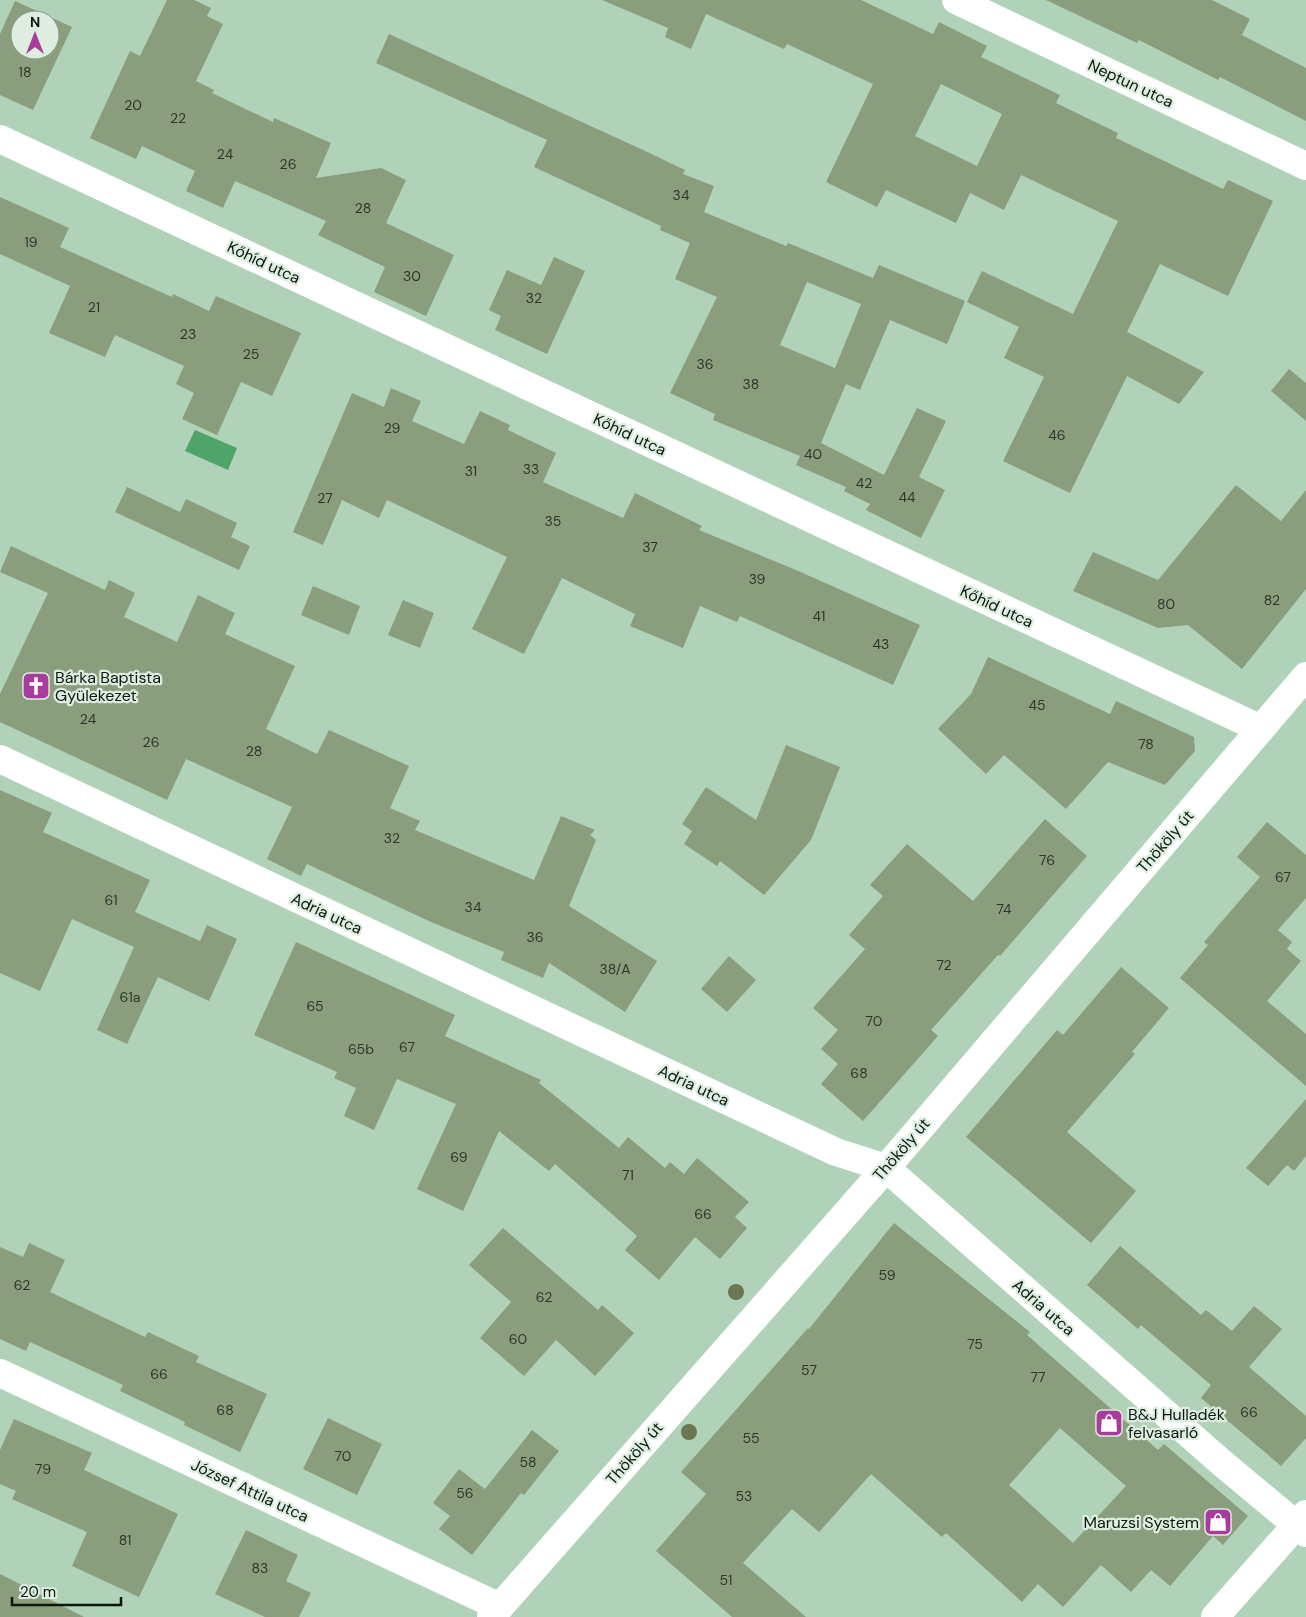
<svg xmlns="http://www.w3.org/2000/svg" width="1306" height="1617" font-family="'DM Sans',sans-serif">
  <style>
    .water { fill: #4fa46a }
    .building { fill: #8a9d7d; fill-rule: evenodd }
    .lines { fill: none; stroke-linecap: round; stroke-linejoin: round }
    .street { stroke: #fff; stroke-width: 28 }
    .secondary { stroke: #fff; stroke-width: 28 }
    .tree { fill: #6d7653 }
    .labels { text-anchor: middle; stroke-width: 4.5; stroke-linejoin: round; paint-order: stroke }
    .number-label { font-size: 14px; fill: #2a382a }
    .street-label { font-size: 16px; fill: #0a170e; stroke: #ddeee0 }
    .poi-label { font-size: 16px; fill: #0a170e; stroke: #ddeee0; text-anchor: start }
  </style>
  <rect width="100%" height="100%" fill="#b0d2b8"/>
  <!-- water -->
  <path class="water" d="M195,430L237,448L228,470L185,451Z"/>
  <!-- building -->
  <path class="building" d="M167,0H194L211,8L207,16L223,24L196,81L214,90L212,93L273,122L274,118L331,143L316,178L381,168L406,180L386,223L454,255L426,316L374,292L385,267L318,235L326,221L235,181L223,208L186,191L195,171L142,146L136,159L90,138L130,51L140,56Z
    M602,0H861L933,34L939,22L987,46L981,57L1060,95L1056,103L1118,133L1116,138L1223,189L1228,180L1273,201L1228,296L1160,264L1127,332L1204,372L1179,404L1127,376L1070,493L1003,461L1044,377L1004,358L1019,327L967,302L982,271L1073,314L1118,221L1021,175L1004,210L970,193L956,223L886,190L877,207L826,182L873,84L787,44L784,49L706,14L691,49L665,37L668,28ZM941,84L1002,114L977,166L915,136Z
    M1046,0H1212L1250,19L1242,35L1306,68V121L1220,77L1218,80L1139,40L1137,43Z
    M15,1L72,27L33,110L0,95V34ZM20,20H50V50H20Z
    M389,34L641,149L685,170L683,174L714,186L704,212L786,246L788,243L873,278L879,265L965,301L947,344L890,320L860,390L846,384L821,443L884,475L917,408L946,421L919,477L945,490L921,538L866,510L870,504L844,491L846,487L796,465L800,456L713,420L715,414L670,393L717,297L675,279L690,243L660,230L661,226L534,167L547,140L376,63ZM807,282L861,304L835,368L780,345Z
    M0,197L69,228L60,247L172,297L173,294L209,311L216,296L301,333L272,396L241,382L217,435L182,419L194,393L176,384L184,366L115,335L105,357L49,333L70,286L0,254Z
    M554,257L585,271L547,354L495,330L501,316L489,310L507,270L541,285Z
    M1289,369L1306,383V421L1271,391Z
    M391,388L421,401L412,421L464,444L480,411L510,425L508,430L556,453L543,482L623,518L635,493L702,526L699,530L796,570L920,625L893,685L740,616L737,622L700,606L683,648L630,626L635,614L562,578L524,654L472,629L507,557L387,500L379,518L342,500L323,545L293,532L352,393L384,407Z
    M1236,485L1281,521L1306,490V589L1242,669L1188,625L1158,628L1073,591L1093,552L1158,580Z
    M127,487L180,512L186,499L237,523L231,537L250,546L239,570L115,512Z
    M11,546L105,590L109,580L135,593L124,617L177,642L198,595L235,613L225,634L295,666L266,729L317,754L329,730L409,766L390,808L420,821L415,830L534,880L561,816L595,830L590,835L596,840L569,906L657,961L625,1012L549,963L543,978L501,960L504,952L431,922L307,864L301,876L267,859L292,807L186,759L167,800L0,722V694L48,593L0,572Z
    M313,586L360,606L349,635L301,615Z
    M403,600L434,613L420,648L388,635Z
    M988,657L1110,714L1116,701L1194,737L1195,751L1165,785L1108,762L1066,809L1004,755L986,774L938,729L971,694Z
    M786,745L840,767L811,840L764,895L720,861L717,866L684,844L692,831L682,824L706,787L756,820Z
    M0,790L52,813L43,832L150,880L135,912L200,941L207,925L237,939L209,1001L158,977L127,1044L97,1030L134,947L72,919L40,991L0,973Z
    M1045,819L1087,856L1000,956L998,955L931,1030L938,1036L863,1121L821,1084L838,1064L821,1049L838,1030L813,1008L865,949L849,935L883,896L870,885L907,844L973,901Z
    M1267,822L1306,855V898L1278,930L1292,942L1287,949L1301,961L1267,1001L1306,1034V1086L1180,978L1208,945L1204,942L1260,877L1237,857Z
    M296,942L455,1015L445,1036L541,1080L539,1083L619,1148L628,1137L665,1168L670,1162L684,1174L697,1158L749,1202L735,1217L747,1228L720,1259L695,1237L659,1280L625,1250L637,1236L555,1164L549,1171L499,1131L463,1211L417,1189L456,1104L397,1079L374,1130L344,1116L356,1088L334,1078L337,1072L254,1035Z
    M729,956L756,980L727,1012L701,989Z
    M1121,967L1169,1008L1132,1052L1135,1054L1067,1132L1136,1191L1091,1243L966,1137L1057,1030L1063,1035Z
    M1306,1099V1156L1294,1171L1287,1165L1268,1186L1246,1168Z
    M894,1223L1030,1332L1027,1335L1158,1450L1164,1444L1248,1516L1223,1545L1213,1536L1170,1586L1151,1570L1131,1592L1101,1565L1063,1607L1038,1584L1022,1602L946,1533L942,1537L871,1474L819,1532L792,1509L743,1563L806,1617H732L656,1551L706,1494L681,1472L808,1328L809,1329ZM1060,1428L1126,1486L1073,1543L1009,1485Z
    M503,1228L598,1310L602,1305L634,1333L595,1376L556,1340L524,1376L480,1338L511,1302L469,1265Z
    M29,1243L65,1260L50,1292L145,1337L148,1332L199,1356L196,1362L267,1394L240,1452L184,1425L185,1422L120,1391L123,1385L30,1342L26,1351L0,1339V1247L23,1257Z
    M1120,1246L1201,1315L1206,1310L1232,1331L1254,1306L1282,1329L1249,1367L1306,1416V1438L1281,1466L1201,1398L1211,1385L1141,1325L1138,1329L1087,1285Z
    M328,1418L382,1444L357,1495L303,1469Z
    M14,1419L92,1453L84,1470L178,1514L139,1597L72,1566L87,1532L12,1499L16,1491L0,1484V1450Z
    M532,1430L559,1451L524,1495L521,1493L472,1555L439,1529L450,1516L433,1503L459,1469L485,1489Z
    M246,1530L298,1555L286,1581L311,1593L299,1617H265L215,1594Z
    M0,1574L84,1617H0Z"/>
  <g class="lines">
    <!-- street -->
    <path class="street" d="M956,0L1306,166
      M0,139L1261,729
      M0,759L836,1152L886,1168L1222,1463L1306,1533
      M0,1373L500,1607
      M491,1617L886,1168L1306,676"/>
    <!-- secondary -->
    <path class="secondary" d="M1215,1617L1306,1514"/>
  </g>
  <!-- trees -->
  <g class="tree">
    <circle cx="736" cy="1292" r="8"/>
    <circle cx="689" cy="1432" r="8"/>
  </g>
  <!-- icons -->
  <defs>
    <symbol id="church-square" viewBox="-11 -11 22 22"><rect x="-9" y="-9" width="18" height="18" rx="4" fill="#a83c9c" stroke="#ddeee0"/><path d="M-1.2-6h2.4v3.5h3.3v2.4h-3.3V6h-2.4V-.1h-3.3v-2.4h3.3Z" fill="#fff"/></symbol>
    <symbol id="shop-square" viewBox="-11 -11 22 22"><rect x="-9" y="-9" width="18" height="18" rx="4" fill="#a83c9c" stroke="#ddeee0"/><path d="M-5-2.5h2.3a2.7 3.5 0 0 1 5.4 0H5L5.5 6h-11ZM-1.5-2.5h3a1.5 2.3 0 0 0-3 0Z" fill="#fff"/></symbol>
  </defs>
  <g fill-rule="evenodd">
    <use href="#church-square" x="20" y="670" width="32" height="32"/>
    <use href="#shop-square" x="1093" y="1407" width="32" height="32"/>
    <use href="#shop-square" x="1202" y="1506" width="32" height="32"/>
  </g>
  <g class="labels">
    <!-- number labels -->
    <g class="number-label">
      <text x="25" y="77">18</text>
      <text x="133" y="110">20</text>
      <text x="178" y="123">22</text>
      <text x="225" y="159">24</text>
      <text x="288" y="169">26</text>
      <text x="681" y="200">34</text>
      <text x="363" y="213">28</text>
      <text x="31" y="247">19</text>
      <text x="412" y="281">30</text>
      <text x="534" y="303">32</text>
      <text x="94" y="312">21</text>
      <text x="188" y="339">23</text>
      <text x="251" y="359">25</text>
      <text x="705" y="369">36</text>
      <text x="751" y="389">38</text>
      <text x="392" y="433">29</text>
      <text x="1057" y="440">46</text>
      <text x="813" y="459">40</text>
      <text x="531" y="474">33</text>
      <text x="471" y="476">31</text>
      <text x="864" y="488">42</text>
      <text x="907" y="502">44</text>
      <text x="325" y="503">27</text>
      <text x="553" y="526">35</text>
      <text x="650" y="552">37</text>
      <text x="757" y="584">39</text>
      <text x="1272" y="605">82</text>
      <text x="1166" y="609">80</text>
      <text x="819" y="621">41</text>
      <text x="881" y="649">43</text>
      <text x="1037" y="710">45</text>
      <text x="88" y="724">24</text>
      <text x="151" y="747">26</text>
      <text x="1146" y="749">78</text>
      <text x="254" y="756">28</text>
      <text x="392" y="843">32</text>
      <text x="1047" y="865">76</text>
      <text x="1283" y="882">67</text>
      <text x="111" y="905">61</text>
      <text x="473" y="912">34</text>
      <text x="1004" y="914">74</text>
      <text x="535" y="942">36</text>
      <text x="944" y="970">72</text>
      <text x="615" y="974">38/A</text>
      <text x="130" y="1002">61a</text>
      <text x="315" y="1011">65</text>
      <text x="874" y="1026">70</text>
      <text x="407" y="1052">67</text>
      <text x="361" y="1054">65b</text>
      <text x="859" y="1078">68</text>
      <text x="459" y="1162">69</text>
      <text x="628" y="1180">71</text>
      <text x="703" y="1219">66</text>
      <text x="887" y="1280">59</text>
      <text x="22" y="1290">62</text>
      <text x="544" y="1302">62</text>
      <text x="518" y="1344">60</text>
      <text x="975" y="1349">75</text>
      <text x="809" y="1375">57</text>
      <text x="159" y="1379">66</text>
      <text x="1038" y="1382">77</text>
      <text x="225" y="1415">68</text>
      <text x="1249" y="1417">66</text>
      <text x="751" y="1443">55</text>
      <text x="343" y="1461">70</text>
      <text x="528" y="1467">58</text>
      <text x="43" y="1474">79</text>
      <text x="465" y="1498">56</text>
      <text x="744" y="1501">53</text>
      <text x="125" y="1545">81</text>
      <text x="260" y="1573">83</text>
      <text x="726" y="1585">51</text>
    </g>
    <!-- street labels -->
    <g class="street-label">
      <text transform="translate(1131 83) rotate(25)" y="6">Neptun utca</text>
      <text transform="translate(264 262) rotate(25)" y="6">Kőhíd utca</text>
      <text transform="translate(630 434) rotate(25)" y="6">Kőhíd utca</text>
      <text transform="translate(997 606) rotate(25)" y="6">Kőhíd utca</text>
      <text transform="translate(1165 841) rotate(-49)" y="6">Thököly út</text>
      <text transform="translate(327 913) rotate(25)" y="6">Adria utca</text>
      <text transform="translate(694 1085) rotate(25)" y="6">Adria utca</text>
      <text transform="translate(901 1149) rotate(-49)" y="6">Thököly út</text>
      <text transform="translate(1044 1307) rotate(41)" y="6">Adria utca</text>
      <text transform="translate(634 1453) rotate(-49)" y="6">Thököly út</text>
      <text transform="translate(250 1490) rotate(25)" y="6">József Attila utca</text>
    </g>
    <!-- poi labels -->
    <g class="poi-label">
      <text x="55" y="683">Bárka Baptista<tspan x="55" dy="18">Gyülekezet</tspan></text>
      <text x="1128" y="1420">B&amp;J Hulladék<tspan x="1128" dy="18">felvasarló</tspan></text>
      <text x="1199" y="1528" text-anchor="end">Maruzsi System</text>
    </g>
  </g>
  <!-- north arrow -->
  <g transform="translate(35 35)"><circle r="24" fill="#ddeee0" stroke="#89988c"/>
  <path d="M0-4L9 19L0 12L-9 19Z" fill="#a83c9c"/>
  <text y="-8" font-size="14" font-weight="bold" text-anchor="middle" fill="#0a170e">N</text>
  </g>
  <!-- scale -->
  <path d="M12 1597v8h109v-8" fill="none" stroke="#0a170e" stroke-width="2.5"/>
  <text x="20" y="1597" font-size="15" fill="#0a170e" stroke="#ddeee0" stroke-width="4" paint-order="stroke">20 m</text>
</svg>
